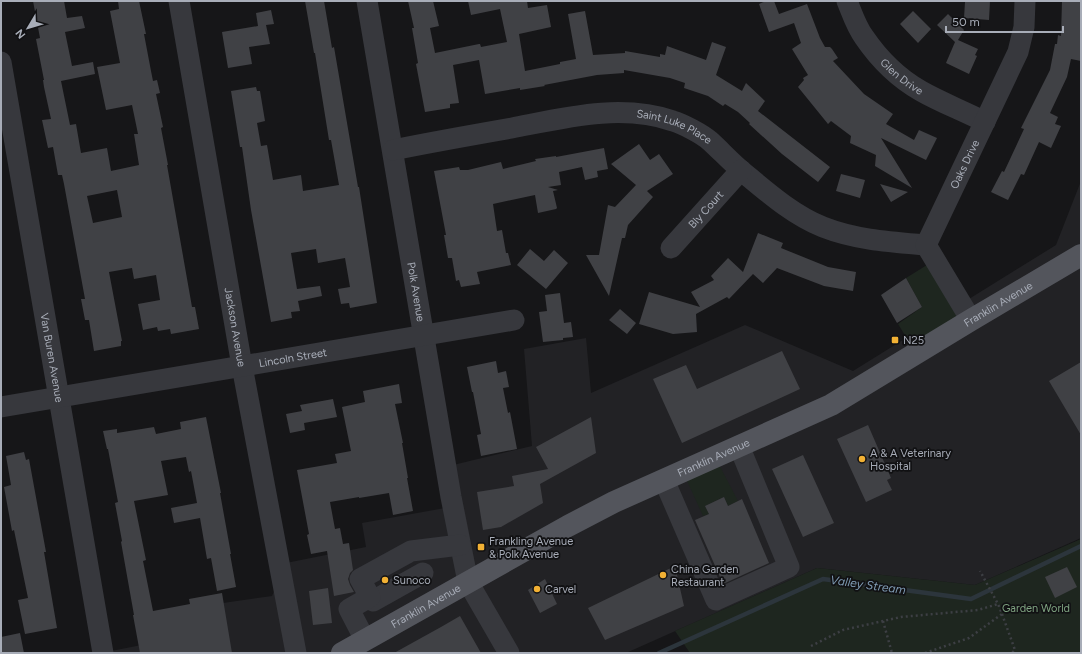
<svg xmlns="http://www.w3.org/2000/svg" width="1082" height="654" font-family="Figtree,sans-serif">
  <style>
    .built { fill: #222225 }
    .green { fill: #1e261f }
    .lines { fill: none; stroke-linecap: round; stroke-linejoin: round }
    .stream { stroke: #2c353c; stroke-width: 4.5 }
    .building { fill: #404145; fill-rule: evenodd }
    .path { stroke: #3d3f44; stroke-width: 2.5; stroke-dasharray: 2 3; stroke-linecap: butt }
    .minor { stroke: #37383d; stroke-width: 21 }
    .major { stroke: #53555c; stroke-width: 22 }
    .poi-dot { fill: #f2b134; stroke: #111113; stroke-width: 1.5 }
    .labels { text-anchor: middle; stroke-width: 3.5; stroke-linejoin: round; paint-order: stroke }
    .street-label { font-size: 11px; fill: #a8adb8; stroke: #111113 }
    .poi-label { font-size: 11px; fill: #a8adb8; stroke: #111113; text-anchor: start }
    .park-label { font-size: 11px; fill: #7fa381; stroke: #111113 }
    .water-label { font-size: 12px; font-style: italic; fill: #7f9bb3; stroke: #111113 }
  </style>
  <rect width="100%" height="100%" fill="#161618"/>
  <!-- built -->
  <path class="built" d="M1081,181V538L975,585L817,568L626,653H110L111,651L167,640L188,608L272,596L286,563L366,547L362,523L456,506L449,466L532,446L524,349L586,338L591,393L745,325L853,371L1056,245Z"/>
  <!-- green -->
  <path class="green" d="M935,260L971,320L916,353L898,324L922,307L906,278Z
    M715,457L738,501L728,506L724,497L705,506L709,514L703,516L683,472Z
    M1081,539V653H690L675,631L817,568L975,585Z"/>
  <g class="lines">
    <!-- stream -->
    <path class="stream" d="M659,653L823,579L971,599L1081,546"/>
  </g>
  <!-- building -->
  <path class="building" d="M33,1H64L67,18L82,16L85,28L65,32L72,66L93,62L95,74L61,81L70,125L76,124L81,153L107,148L111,171L139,165L134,134H138L132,105L106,110L97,67L120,63L110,11L119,9L118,1H139L146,34H144L151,71L153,81L157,80L160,93L156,94L163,127L161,128L168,165H167L192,307H195L199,329L171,334L170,329L158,331L157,327L143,330L138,304L160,300L156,275L134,279L132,268L109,272L122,341H121V346L94,351L89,320H85L81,299H85L64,184L62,175H58L53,147L48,148L42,120L51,119L44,87L43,80H44L36,39L40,38ZM117,190L122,217L93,223L87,196Z
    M305,1H324L332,48L334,47L358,187H359L377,303L350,308L349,303L341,304L338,289L350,287L345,258L318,263L316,249L291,253L297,289L320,286L322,296L298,301L300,311L291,312L292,318L271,322L251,210L242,147H240L231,91L256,87L257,91H260L265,121L257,123L261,146L267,145L273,180L301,175L303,191L339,185L331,140H329L315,53H314Z
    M408,1H433L439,26L430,28L435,53L479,44H480L481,47L507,42L500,9L471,15L468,1H527L528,8L547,5L551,27L519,34L525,71L560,64V62L576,59L568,14L585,11L593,55L625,53V51L660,57V54L665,55L667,46L706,60L712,42L726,47L716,75L742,91L746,83L765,101L758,111L830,167L818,182L782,154L749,124L750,123L738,112L725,104L723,106L708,96L684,88L685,83L670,78L624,70V73L597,75L544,85L545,86L520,90V88L485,94L479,60L453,65L459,103L450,104V108L425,112L416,64L418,63L412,28H414Z
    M766,1H774L779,14L807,4L820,38L825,47H830L832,49L838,58L833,61L864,94L893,114L886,124L914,140L919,130L937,138L926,160L881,138L912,188L875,166L876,155L850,143L851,136L831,121L828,124L798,87L804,80L803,78L808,75L792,49L801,43L794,23L769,32L759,4Z
    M971,1H990L989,20L964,18L965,2H971Z
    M1062,1H1081V61L1071,59L1067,77L1050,113L1058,117L1055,124L1061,126L1051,148L1039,142L1024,175L1021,174L1008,200L991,192L1002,171L1004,172L1024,129L1021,128L1050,70L1055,44H1057L1058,35L1061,36Z
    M271,10L274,24L266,25L270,44L249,47L252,64L228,68L222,32L258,26L256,13Z
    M913,11L931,29L918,43L900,24Z
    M948,14L964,30L958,40L978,49L975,55L977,56L969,74L946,63L955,42L937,25Z
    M639,144L650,160L659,154L673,174L647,191L653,197L628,225L625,238H622L609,296L586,255H599L608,205L615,207L636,185L611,164Z
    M604,148L608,169L597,171L598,177L585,180L582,167L559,172L561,185L548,187L558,190L553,191L557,208L556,209L538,213L535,195L493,204L497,231L502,230L506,253H508L511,265L477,272L480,284L461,287L459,280L456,281L452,258H448L444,235H446L434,171L459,167L460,170H468L501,162L503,169L536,161L535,159L556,156V157Z
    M841,174L865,180L860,198L836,191Z
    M880,184L908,192L891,202Z
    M758,233L783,243L781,248L828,267L856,272L853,291L824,286L777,268L763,283L753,274L729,299L727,297L696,314L697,332L673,334L639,324L649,292L700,307L691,292L714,280L711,276L728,258L743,272Z
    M530,249L544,261L554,250L568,263L546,289L517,265Z
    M906,278L922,307L897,323L881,295Z
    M560,293L564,323L571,322L573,337L563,338V340L543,342L539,312L547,311L545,295Z
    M620,309L636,323L627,334L609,320Z
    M782,351L800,389L682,443L653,379L686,365L697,389Z
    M496,361L498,373L506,371L509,387L503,388L508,413L510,412L517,449L481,456L477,435L481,434L473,392H472L467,367Z
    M1081,362V435L1049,381Z
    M399,384L402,403L395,404L403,443H402L408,478H407L413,511L393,515L389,493L359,498V497L330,502L335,529L340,528L343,544L349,543L353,570L350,573L348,579L350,585L354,592L334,596L327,551L311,554L307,535L309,534L297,470L337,463L335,454L351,451L342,407L365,402L363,391Z
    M333,399L337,417L304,423L305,430L290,433L286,414L302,411L300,405Z
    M206,417L221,493H220L231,554H230L236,587L217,591L211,558L207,559L200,518L174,523L171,508L197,503L191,471L189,472L186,457L161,461L168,495L134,501L146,560L143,561L153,611L190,604L189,599L222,593L232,653H140L133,615H134L121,542L122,541L115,503L118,502L108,449H107L103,431L117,429V433L154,427L156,434L181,429L180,422Z
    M591,417L596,453L540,484L543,503L501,527L483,530L477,492L514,486L512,476L548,469L536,447Z
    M868,425L891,478L887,480L892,490L866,502L837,439Z
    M24,452L26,460L29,459L46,552H44L57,628L25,634L18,600L28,598L14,530L12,531L4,487L11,485L6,456Z
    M803,455L834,523L803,537L772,469Z
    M724,497L728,506L742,499L769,563L723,584L695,520L709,514L705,506Z
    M675,566L684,606L605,640L588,608Z
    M1067,567L1077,587L1055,598L1045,577Z
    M545,579L557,604L540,613L528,590Z
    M328,588L332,623L313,625L309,591Z
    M460,616L481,653H394L441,627Z
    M20,633L24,653H1V637Z"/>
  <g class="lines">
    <!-- path -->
    <path class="path" d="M1002,614L1015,650L1012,653
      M883,621L892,653
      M811,646L843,630L901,617L978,610L998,604
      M925,653L969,638L1002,614L998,604L980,571"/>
    <!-- minor -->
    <g class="minor">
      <path id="s1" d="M179,1L242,366L296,653"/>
      <path id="s2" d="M367,1L451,497L468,582L509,653"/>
      <path id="s3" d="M847,1C852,13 856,26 864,37C879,59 898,78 921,91C942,103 964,111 985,122"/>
      <path id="s4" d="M1,62L103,653"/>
      <path id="s5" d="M393,150C432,142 472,135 512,128C564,118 621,103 673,121C683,124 702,134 710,141C721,151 731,162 743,172C767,192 793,215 823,227C856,240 891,242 926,245"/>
      <path id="s6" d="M671,248L741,170"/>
      <path id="s7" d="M971,320L926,245L1018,52L1024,27L1025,1"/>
      <path id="s8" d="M1,407L514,320"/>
      <path d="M664,480L716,600L789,567L739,446"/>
      <path d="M370,597L373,601L423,573"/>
      <path d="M365,640L349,609L370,597L360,579L411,551L460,545"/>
    </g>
    <!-- major -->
    <path class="major" id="s9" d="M342,653L568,526L614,502L831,405L971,320L1081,255"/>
  </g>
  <!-- markers -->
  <g class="poi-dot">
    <rect x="891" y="336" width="8" height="8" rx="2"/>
    <circle cx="862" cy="459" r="4"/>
    <rect x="477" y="543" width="8" height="8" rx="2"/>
    <circle cx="663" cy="575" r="4"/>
    <circle cx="385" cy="580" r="4"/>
    <circle cx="537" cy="589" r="4"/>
  </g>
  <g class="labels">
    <!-- street labels -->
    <g class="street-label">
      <text dy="4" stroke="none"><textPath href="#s3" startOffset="95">Glen Drive</textPath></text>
      <text dy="4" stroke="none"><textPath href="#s5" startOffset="287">Saint Luke Place</textPath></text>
      <text dy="4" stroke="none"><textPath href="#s7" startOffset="177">Oaks Drive</textPath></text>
      <text dy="4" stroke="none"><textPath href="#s6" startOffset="52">Bly Court</textPath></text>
      <text dy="4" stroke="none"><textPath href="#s2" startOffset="295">Polk Avenue</textPath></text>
      <text dy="4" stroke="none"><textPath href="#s9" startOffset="744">Franklin Avenue</textPath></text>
      <text dy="4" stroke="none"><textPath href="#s1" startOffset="331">Jackson Avenue</textPath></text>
      <text dy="4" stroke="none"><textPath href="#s4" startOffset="300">Van Buren Avenue</textPath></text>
      <text dy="4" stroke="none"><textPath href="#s8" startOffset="296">Lincoln Street</textPath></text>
      <text dy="4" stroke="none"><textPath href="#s9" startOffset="420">Franklin Avenue</textPath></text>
      <text dy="4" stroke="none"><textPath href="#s9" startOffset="96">Franklin Avenue</textPath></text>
    </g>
    <!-- poi labels -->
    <g class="poi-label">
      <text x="903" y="344">N25</text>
      <text x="870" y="457">A &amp; A Veterinary<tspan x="870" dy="13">Hospital</tspan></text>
      <text x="489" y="545">Frankling Avenue<tspan x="489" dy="13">&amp; Polk Avenue</tspan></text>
      <text x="671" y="573">China Garden<tspan x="671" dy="13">Restaurant</tspan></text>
      <text x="393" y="584">Sunoco</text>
      <text x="545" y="593">Carvel</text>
    </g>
    <!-- park labels -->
    <g class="park-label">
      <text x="1036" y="612">Garden World</text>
    </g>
    <!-- water labels -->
    <g class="water-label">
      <text transform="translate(868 585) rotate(8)" y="4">Valley Stream</text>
    </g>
  </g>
  <!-- border -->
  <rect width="1082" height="654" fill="none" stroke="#a8adb8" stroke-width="4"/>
  <!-- north arrow -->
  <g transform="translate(28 28) rotate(232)" stroke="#111113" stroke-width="3" paint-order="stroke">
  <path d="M0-3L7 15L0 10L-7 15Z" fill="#a8adb8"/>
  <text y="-6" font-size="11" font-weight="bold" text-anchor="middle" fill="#a8adb8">N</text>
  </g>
  <!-- scale -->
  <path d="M946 26v6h117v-6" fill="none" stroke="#a8adb8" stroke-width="2"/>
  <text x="952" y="26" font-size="12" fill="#a8adb8" stroke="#111113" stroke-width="3" paint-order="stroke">50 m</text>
</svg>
